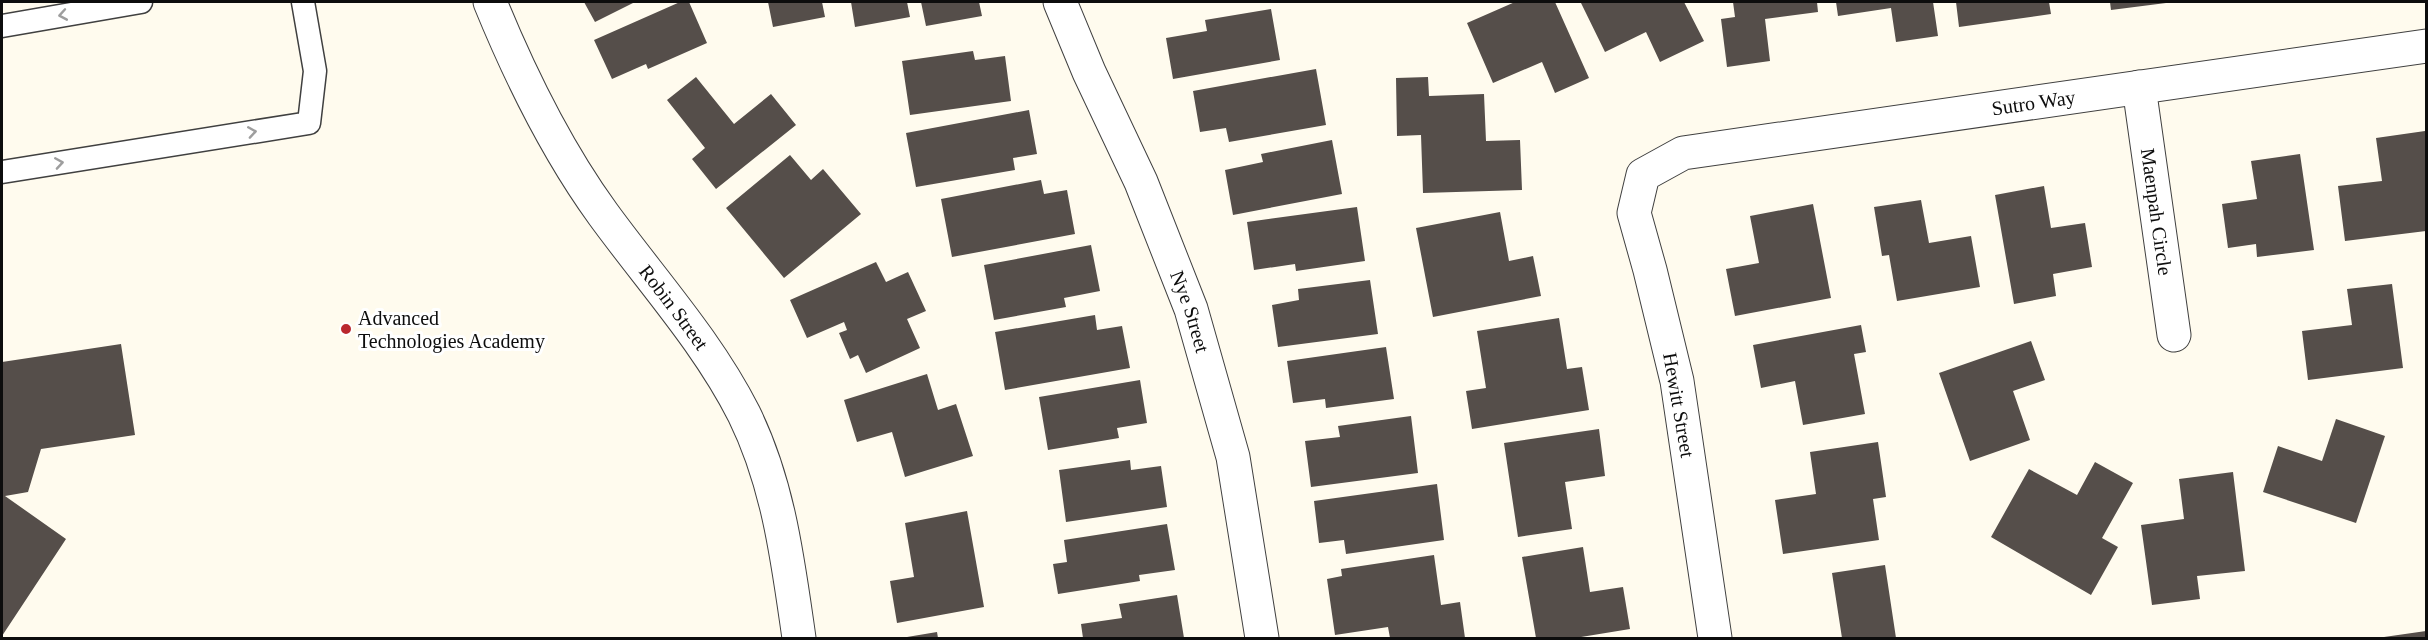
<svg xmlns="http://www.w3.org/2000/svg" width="2428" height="640" font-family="Georgia,serif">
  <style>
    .building { fill: #554e4a }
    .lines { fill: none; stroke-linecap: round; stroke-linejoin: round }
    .lane-casing { stroke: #404040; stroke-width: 25 }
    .street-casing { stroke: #404040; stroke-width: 35 }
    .lane { stroke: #fff; stroke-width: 22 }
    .street { stroke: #fff; stroke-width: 33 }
    .oneway { stroke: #9e9e9e }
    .poi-dot { fill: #ba282e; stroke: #fff; stroke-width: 2 }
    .labels { text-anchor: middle; stroke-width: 6; stroke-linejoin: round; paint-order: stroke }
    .street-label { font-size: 20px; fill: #0d0d0d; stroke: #fff }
    .poi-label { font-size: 20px; fill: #0d0d0d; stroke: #fff; text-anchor: start }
  </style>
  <rect width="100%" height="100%" fill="#fffbee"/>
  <!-- building -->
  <path class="building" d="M584,2H635L595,22Z
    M680,2H689L707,43L648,69L646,64L612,79L594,40Z
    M768,2H822L825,17L773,27Z
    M851,2H907L910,17L855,27Z
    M921,2H979L982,16L926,26Z
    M1515,2H1555L1589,78L1555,93L1542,62L1493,83L1467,23Z
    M1584,2H1684L1704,41L1660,62L1646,32L1605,52L1581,3Z
    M1733,2H1817L1818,12L1765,19L1770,61L1727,67L1721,19L1735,17Z
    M1836,2H1933L1938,36L1896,42L1891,8L1838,16Z
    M1956,2H2049L2051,14L1959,27Z
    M2110,2H2166V3L2111,10Z
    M1271,9L1280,60L1173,79L1166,38L1207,31L1205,20Z
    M973,51L975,60L1005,56L1011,101L910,115L902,61Z
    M1316,69L1326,125L1229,142L1226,128L1200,132L1193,91Z
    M696,77L734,124L771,94L796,125L716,189L692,159L705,148L667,100Z
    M1428,77L1429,96L1484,94L1486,141L1520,140L1522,190L1423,193L1421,135L1397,136L1396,78Z
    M1029,110L1037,154L1013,158L1015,170L916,187L906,133Z
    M2425,131L2426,231L2345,241L2338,186L2382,181L2376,138Z
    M1332,140L1342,194L1233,215L1225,170L1263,162L1261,154Z
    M2300,154L2314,250L2257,257L2256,244L2228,248L2222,204L2257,199L2251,161Z
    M790,155L811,180L823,169L861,214L784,278L726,208Z
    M1041,180L1044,194L1067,190L1075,234L952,257L941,199Z
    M2044,186L2051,228L2085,223L2092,267L2053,274L2056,296L2014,304L1995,195Z
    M1921,200L1929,243L1971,236L1980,287L1897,301L1889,255L1882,256L1874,207Z
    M1813,204L1831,298L1735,316L1726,269L1759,263L1750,216Z
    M1357,207L1365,261L1296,271L1295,264L1254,270L1247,222Z
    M1500,212L1509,261L1533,256L1541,296L1433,317L1416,228Z
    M1091,245L1100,291L1064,298L1066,307L994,320L984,265Z
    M876,262L886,282L908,272L926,311L907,319L920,348L866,373L858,355L850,359L839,333L847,330L844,322L807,338L790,300Z
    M1370,280L1378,334L1278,347L1272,305L1299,300L1298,289Z
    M2392,284L2403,368L2308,380L2302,331L2352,325L2347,289Z
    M1095,315L1097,330L1122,326L1130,368L1005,390L995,332Z
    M1559,318L1567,369L1582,367L1589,410L1472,429L1466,391L1486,388L1477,331Z
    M1861,325L1866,352L1854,354L1865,414L1803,425L1795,381L1761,388L1753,345Z
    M2031,341L2045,380L2013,391L2030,440L1970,461L1939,373Z
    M121,344L135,435L41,449L28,492L5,496L66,539L2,636V362Z
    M1386,347L1394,399L1326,408L1325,399L1293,403L1287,361Z
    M927,374L938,410L956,404L973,456L905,477L892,432L857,442L844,400Z
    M1140,380L1147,423L1117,428L1119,438L1048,450L1039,397Z
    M1411,416L1418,473L1311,487L1305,441L1340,437L1338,426Z
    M2336,419L2385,436L2356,523L2263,492L2278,446L2322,461Z
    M1599,429L1605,476L1565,482L1572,529L1518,537L1504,443Z
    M1878,442L1886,497L1873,499L1879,540L1783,554L1775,500L1816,494L1810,452Z
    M1130,460L1131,470L1161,466L1167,507L1066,522L1059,470Z
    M2095,462L2133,483L2102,538L2118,547L2091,595L1991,537L2029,469L2077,495Z
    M2233,472L2245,571L2197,576L2200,599L2152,605L2141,525L2184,519L2179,479Z
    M1437,484L1444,540L1346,554L1344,540L1319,543L1314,501Z
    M967,511L984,607L897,623L890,581L914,577L905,523Z
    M1167,524L1175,570L1139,575L1140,581L1058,594L1053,564L1067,562L1064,540Z
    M1583,547L1590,592L1623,587L1630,629L1575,638H1536L1522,557Z
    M1434,555L1441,605L1460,602L1465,638H1390L1388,627L1335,635L1327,579L1342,576L1341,569Z
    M1885,565L1896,638H1842L1832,573Z
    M1177,595L1184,638H1083L1081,624L1122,618L1119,604Z
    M2426,631V638H2384V637Z
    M937,632L938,638H907V637Z"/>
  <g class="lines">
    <defs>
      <path id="lane" d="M2,26L141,2
        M2,172L309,123L315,71L303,2"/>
      <g id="street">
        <path id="s1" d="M490,2C519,73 558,152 603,214C651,280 707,341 744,414C779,485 788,562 799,638"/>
        <path id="s2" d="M1060,2L1089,72L1141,182L1191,309L1233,457L1262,638"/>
        <path id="s3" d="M2139,87L2174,335"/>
        <path id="s4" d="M1715,638L1677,381L1650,270L1634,213L1643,175L1683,153L2426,46"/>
      </g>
    </defs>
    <!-- lane casing -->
    <use href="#lane" class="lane-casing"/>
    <!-- street casing -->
    <use href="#street" class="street-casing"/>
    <!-- lane -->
    <use href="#lane" class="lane"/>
    <!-- street -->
    <use href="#street" class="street"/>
  </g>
  <!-- one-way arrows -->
  <defs><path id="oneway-chevron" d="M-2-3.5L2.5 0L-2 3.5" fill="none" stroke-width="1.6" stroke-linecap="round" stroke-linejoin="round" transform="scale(1.5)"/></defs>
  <g class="oneway">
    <use href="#oneway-chevron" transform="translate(63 15) rotate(170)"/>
    <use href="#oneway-chevron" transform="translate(252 132) rotate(-9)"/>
    <use href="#oneway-chevron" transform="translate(59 163) rotate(-9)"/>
  </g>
  <!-- markers -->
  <circle class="poi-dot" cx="346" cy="329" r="6"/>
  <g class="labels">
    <!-- street labels -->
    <g class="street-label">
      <text dy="7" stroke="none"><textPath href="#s4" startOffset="872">Sutro Way</textPath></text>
      <text dy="7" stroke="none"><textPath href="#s3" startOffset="126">Maenpah Circle</textPath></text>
      <text dy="7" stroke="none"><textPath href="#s1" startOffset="358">Robin Street</textPath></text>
      <text dy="7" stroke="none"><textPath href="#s2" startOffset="336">Nye Street</textPath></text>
      <text transform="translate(1679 405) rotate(80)" y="7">Hewitt Street</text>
    </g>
    <!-- poi labels -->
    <g class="poi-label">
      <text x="358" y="325">Advanced<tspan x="358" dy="23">Technologies Academy</tspan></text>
    </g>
  </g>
  <!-- border -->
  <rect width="2428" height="640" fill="none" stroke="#0d0d0d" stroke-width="6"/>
</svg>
